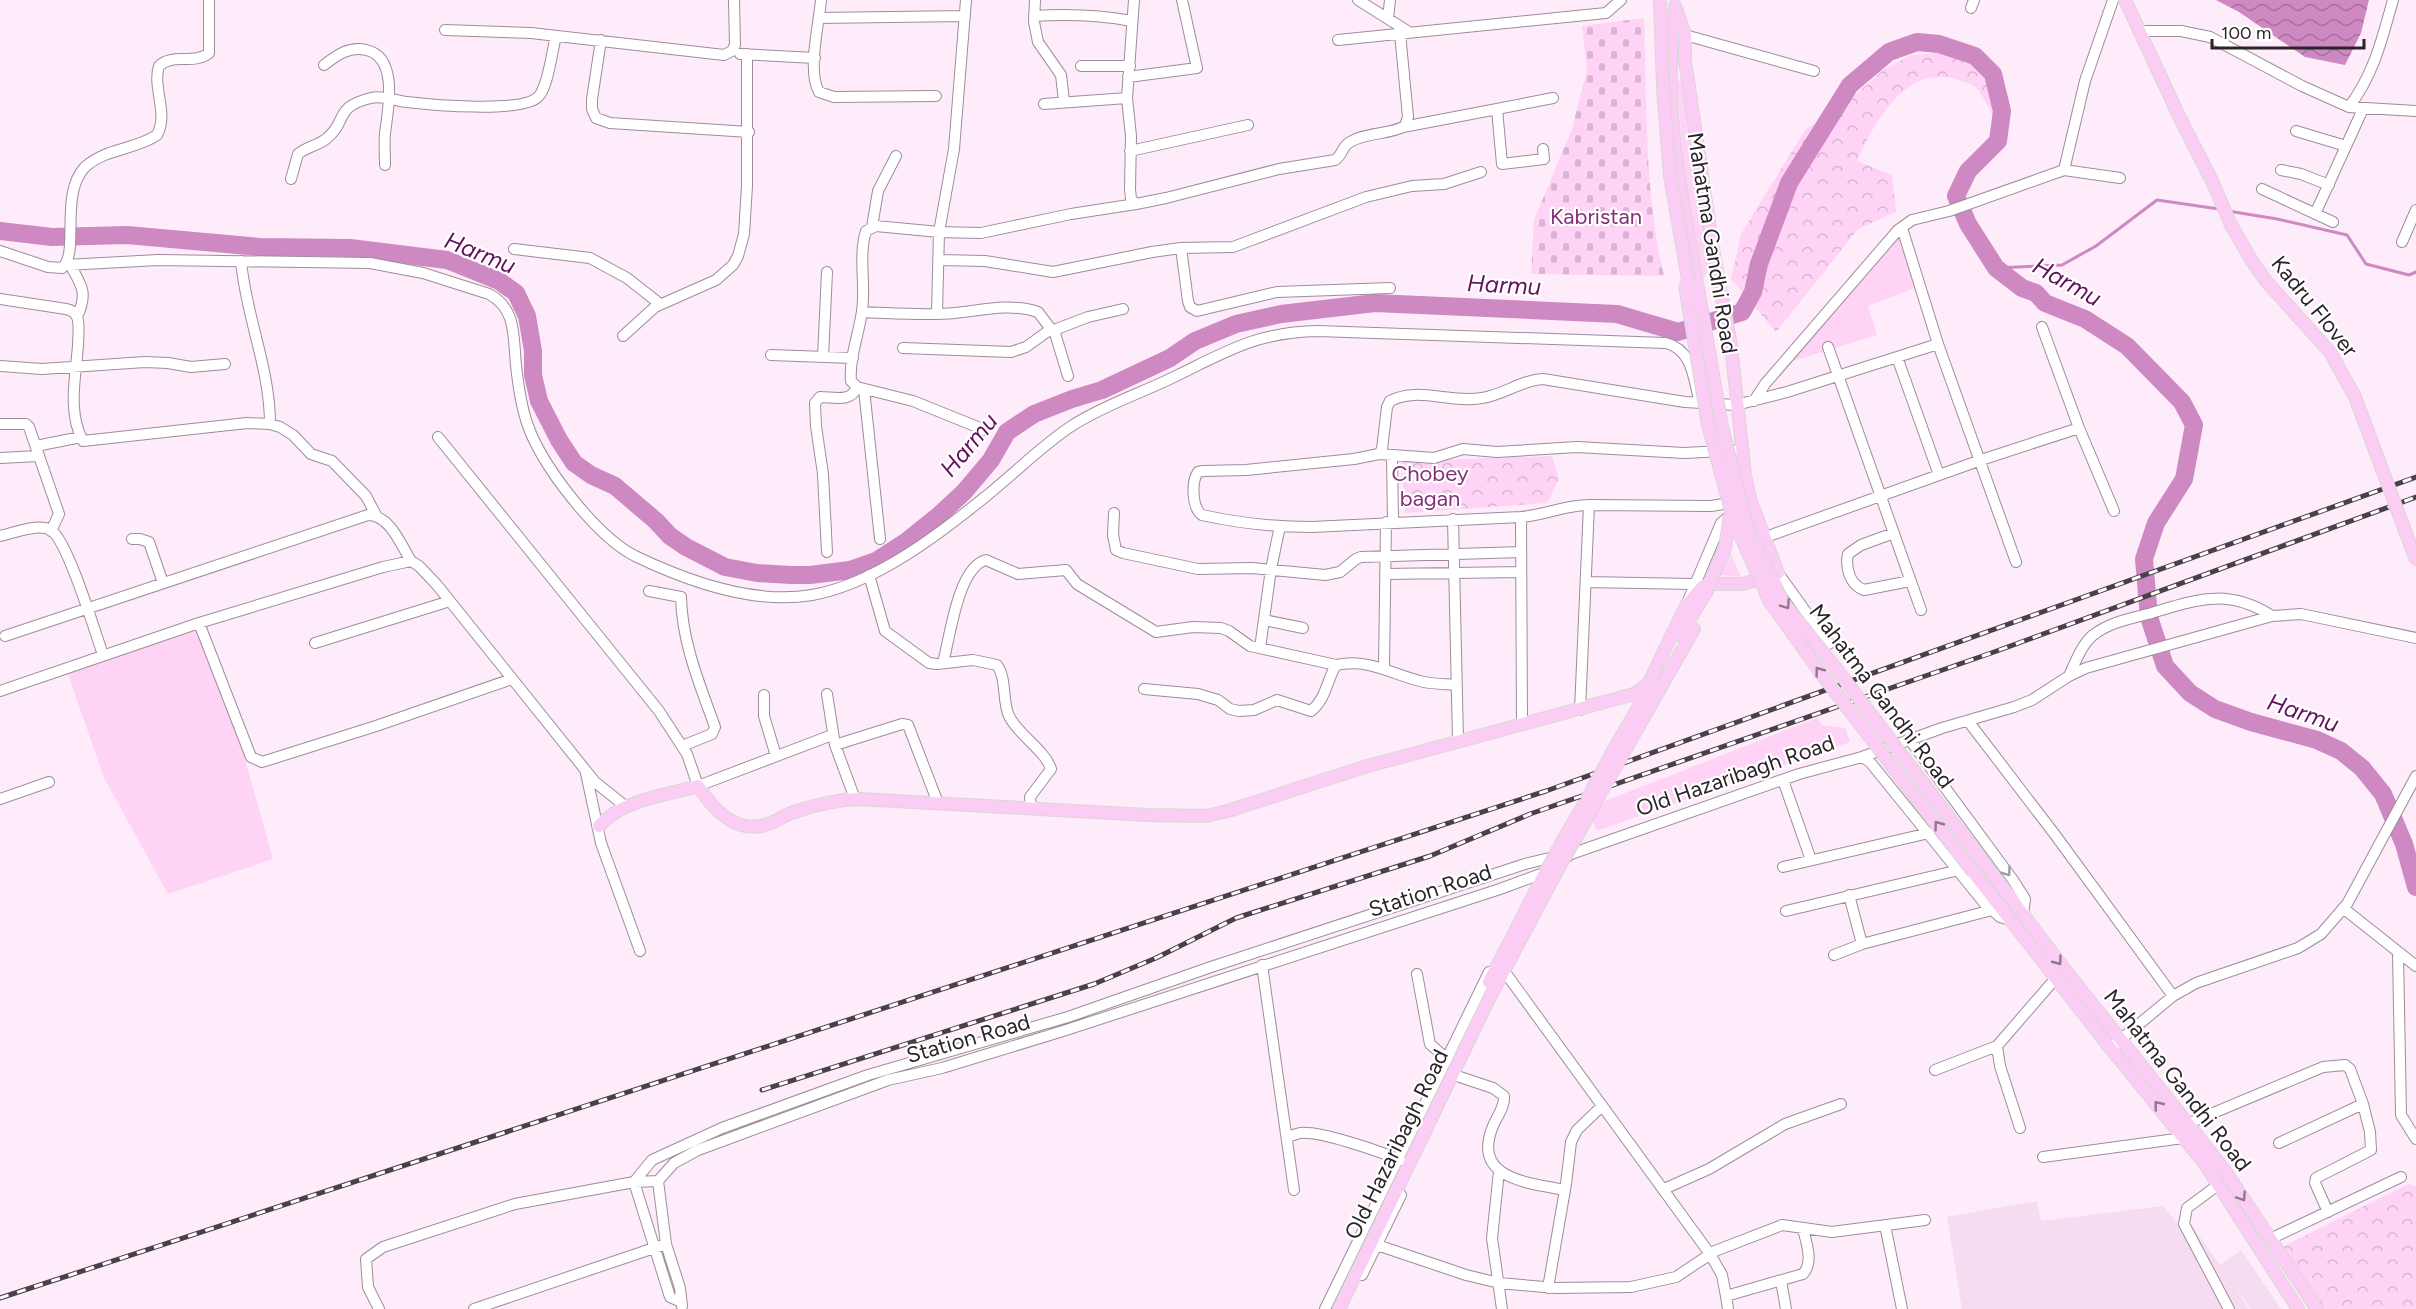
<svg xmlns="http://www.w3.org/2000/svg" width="2416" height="1309" font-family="Figtree,sans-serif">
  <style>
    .built { fill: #f5dcf0 }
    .green { fill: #fed3f6 }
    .forest { fill: url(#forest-crowns) }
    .cemetery { fill: url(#cemetery-stones) }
    .water { fill: url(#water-waves) }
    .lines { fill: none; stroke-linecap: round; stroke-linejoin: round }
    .stream { stroke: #ce88c2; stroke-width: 3 }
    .river { stroke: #ce88c2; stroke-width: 18 }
    .minor-casing { stroke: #9d8d9a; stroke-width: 12 }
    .major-casing { stroke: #d9d7d8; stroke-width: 14 }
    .minor { stroke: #fff; stroke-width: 10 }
    .major { stroke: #fbcdf4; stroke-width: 12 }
    .rail-casing { stroke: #4a4148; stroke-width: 5 }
    .rail { stroke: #fff; stroke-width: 3; stroke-dasharray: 9; stroke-linecap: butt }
    .major-bridge-casing { stroke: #d9d7d8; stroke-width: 14; stroke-linecap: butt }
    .major-bridge { stroke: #fbcdf4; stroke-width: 12 }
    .oneway { stroke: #92788e }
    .oneway2 { stroke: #9f9c9e }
    .labels { text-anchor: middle; stroke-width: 4.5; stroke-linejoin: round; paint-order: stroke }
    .park-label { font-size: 22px; fill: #823078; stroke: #fff }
    .street-label { font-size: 22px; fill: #2a2328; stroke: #fff }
    .water-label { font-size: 24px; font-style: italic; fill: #64115c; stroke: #fff }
  </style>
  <defs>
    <pattern id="forest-crowns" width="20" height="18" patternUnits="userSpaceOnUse" patternTransform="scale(1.5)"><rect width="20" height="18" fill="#fed3f6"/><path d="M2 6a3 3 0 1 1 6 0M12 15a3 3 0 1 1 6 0" fill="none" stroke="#dab5d3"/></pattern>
    <pattern id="cemetery-stones" width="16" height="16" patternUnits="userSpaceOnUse" patternTransform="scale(1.5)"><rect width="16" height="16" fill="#fed3f6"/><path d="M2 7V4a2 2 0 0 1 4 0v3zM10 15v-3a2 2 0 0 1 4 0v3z" fill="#dab5d3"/></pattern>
    <pattern id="water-waves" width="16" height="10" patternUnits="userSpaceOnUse" patternTransform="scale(1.5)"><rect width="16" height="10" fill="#ce88c2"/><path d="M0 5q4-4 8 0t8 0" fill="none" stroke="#a76f9e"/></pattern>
  </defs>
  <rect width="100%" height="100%" fill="#feecfa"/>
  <!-- built -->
  <path class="built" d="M2037,1201L2041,1221L2163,1206L2184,1231L2192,1226L2220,1265L2241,1250L2281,1309H2251L2232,1282L2249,1309H1962L1947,1217Z"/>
  <!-- green -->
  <path class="green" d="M1681,78L1711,268L1703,278L1685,181L1677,84Z
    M1899,238L1915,288L1868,306L1877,335L1787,363Z
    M1721,532L1741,577L1713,574L1709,567Z
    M201,627L238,734L273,859L168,894L104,778L67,671Z
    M1817,718L1822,725L1845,728L1850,742L1597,831L1587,808Z"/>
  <!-- forest -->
  <path class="forest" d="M1938,53C1947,55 1959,55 1967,59C1991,71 2001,100 1998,125C1993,116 1982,92 1974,86C1971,84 1965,82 1961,81C1908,60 1875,121 1857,161L1892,175L1896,212L1858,229L1776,332L1731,279L1741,234L1805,130L1854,96L1883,70L1911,55Z
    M1552,456L1559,479L1547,503L1405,513L1401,461Z
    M2408,1184L2416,1186V1309H2325L2282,1247Z"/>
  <!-- cemetery -->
  <path class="cemetery" d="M1644,18C1647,104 1644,191 1664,276L1531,274L1534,220L1572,129L1587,69L1582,26Z"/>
  <!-- water -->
  <path class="water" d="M2216,0H2369L2361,33L2345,65L2305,57L2239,12Z"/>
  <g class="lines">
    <!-- stream -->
    <path class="stream" d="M2228,211L2277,219L2347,235L2366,264L2409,275L2416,272
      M1996,268L2062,265L2096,246L2157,200L2219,209"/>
    <!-- river -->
    <path class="river" d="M0,231L52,237L127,235L260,247L350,248L447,260L499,281L516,293L527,316L533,351V375L539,401L559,440L574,463L591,475L615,486L656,521L670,536L686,547L725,567L757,573L791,575H810L850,570L876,561L907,541L938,516L964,492L991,460L1007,432L1034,414L1072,399L1102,390L1170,358L1195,341L1236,324L1281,314L1375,303L1617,314L1678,332L1742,312L1753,292L1759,264L1789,183L1850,85L1889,52L1917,42L1939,44L1975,56L1993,74L2002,111L1998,141L1968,171L1956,196L1968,224L1996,268L2022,288L2036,293L2045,303L2085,319L2127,346L2182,402L2194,425L2184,479L2156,523L2144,559L2149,617L2165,666L2190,693L2215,709L2251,722L2317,740L2341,751L2362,768L2383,794L2404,844L2416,887"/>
    <defs>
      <path id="minor" d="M821,0C819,24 807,71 819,92L834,97L936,96
        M1035,0L1034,22L1038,42L1061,75L1064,101
        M1134,0L1127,98L1131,136L1130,189L1131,199L1136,204L1166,198L1279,169L1335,160C1343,155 1342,146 1350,142C1366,132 1389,135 1405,126L1408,117L1400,33
        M1358,0L1409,32
        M1971,8L1974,0
        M1034,16C1067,14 1100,15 1132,21
        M819,18L965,16
        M1388,18L1390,0
        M445,30L531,33L724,55L732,51L735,45L734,0
        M2139,31H2181L2210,37L2302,86L2349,107L2416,111
        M1685,35L1814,71
        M601,40L592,99V109L596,118L610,123L749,132
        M1338,40L1606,13L1621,0
        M740,54L815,58
        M324,65C337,55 349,46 366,50C399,57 388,110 385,133C384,143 385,154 385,165
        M1081,66H1130
        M1128,77L1197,68L1182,0
        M1044,104L1127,98
        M2349,107C2374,74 2382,39 2393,0
        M1497,109L1553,98
        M1403,127L1497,109L1502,164L1544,159L1543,149
        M2296,131L2346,146
        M1130,151L1248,125
        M2064,170L2120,178
        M2281,170L2301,174L2329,185
        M291,179L298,154C306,147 317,146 326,139C348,122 333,107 371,98C383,95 395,101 407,102C431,105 522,113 538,97C548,88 552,51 556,36
        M2262,189L2333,222
        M2315,214L2363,109
        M872,227L878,191L896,156
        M1902,228L1938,344L2016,562
        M2402,242L2416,210
        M1181,248L1188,301L1190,307L1197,311L1277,292L1390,288
        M514,249L590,258L627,278L660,304
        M0,251L48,267L62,268C80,254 59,194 85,167C106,148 135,150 157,135C169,113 152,88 159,66C172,53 194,65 209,53V0
        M939,260L985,261L1053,272L1152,252L1181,248L1233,247L1366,197L1412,186L1444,184L1481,172
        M241,261C246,317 270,368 270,424
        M66,265L158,260L370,263L423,273L489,294C517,309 513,337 516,365C518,384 521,405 527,423C541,465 596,536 635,556C687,581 754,605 812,595C874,584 937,536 985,497C1014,474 1042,445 1073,425C1108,403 1145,392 1180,374C1231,349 1260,332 1318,331L1666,343C1692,350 1693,376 1699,399
        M70,265C82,286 88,293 77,317
        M0,299L66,309C71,310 75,312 77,317C80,324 78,337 78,345C76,375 67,412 83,441L247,423L270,424L280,427L293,435L311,454L332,461L366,496L376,515
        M862,312C893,313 925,316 955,313C983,310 1011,303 1038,312L1051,329L1054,330L1088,317L1123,309
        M937,313L939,232L954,149L966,0
        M2042,327L2079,428L2114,511
        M1054,330L1068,376
        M623,336L655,307L716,280L733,265L738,256L744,234L747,186V54
        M1828,347L1921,610
        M903,348L1011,352L1026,347L1051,329
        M771,355L853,358
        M823,357L827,272
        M1897,357L1939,475
        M0,366L42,369L145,362L168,363L191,367L225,364
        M864,389L880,539
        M1754,401L1765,384L1898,230L1912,220L1949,211L2064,170L2085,81L2113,0
        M0,424H26L29,427L59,514L51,531
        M985,430L913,401L857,387L851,381C849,358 859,334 862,311C866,285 858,256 866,231L876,226L939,232L981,233L1071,214L1136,204
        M438,437L659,711L687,754L698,786L832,735
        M36,446L81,437
        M1379,454L1434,458L1463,449L1497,452L1577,447L1684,453L1742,450
        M1392,455L1393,522
        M0,458L38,456
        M1589,505C1565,505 1545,515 1521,517L1312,527C1275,527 1238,523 1202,515C1192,508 1191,482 1198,472L1203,471L1246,470L1354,459L1379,454L1382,449L1387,407L1390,401C1418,386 1451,404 1482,398C1503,395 1522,380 1543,379L1685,402L1736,405L1787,392L1938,344
        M1114,513L1113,535L1116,550L1123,553L1198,569L1252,568L1325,575L1340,572L1356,559L1361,557L1521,552
        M1521,517L1522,724
        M1453,519L1458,740
        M1894,533L1861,545L1848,554C1845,568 1850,585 1864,590L1910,581
        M0,536C13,533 38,523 51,530C68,541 95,632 103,655
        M1763,538L1981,460L2079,428
        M132,539H140L149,542L163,583
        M827,552L823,474L816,426L815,403L820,397C834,397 851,403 857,387
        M1778,573L1829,644
        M1385,574L1521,572
        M869,575L885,631L929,663L937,664L973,660L997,665C1007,679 1002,701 1009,716C1018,735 1045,750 1051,769L1030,797L1031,809
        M1586,582L1693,584
        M649,591L681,597C682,643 700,685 715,727L712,734L682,746
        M1688,601L1721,523L1733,513
        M1264,620L1303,628
        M199,623L251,757L262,762L376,726L512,679
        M5,636L368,515C390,515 401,545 411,561
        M315,643L450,601
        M1260,648L1271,569L1280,526
        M943,663C950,637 958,567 986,560L1018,574L1066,570L1077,584L1156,632L1193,627L1221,628L1229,631L1250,646L1336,665
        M1384,667L1386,522
        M2069,676C2075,663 2081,646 2092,636C2108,623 2128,619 2148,614C2196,600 2226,587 2272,616
        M1144,689L1198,694L1218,700L1230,709L1239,711L1254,710L1277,700L1311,711C1326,699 1327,680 1336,665C1371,658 1392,675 1424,682C1434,684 1446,684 1457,685
        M0,691L199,623L383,567L411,561L419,566L437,585L595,782L625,806
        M827,694L835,745L902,724L908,725L938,803
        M764,695V716L776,756
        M1580,710L1589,505L1711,506L1735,502
        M1968,721L2056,836L2173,996
        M1910,740L2013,880L2025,899L2023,914
        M835,745L855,799
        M1862,757L1870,762L1985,904L2000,917L2010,920
        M586,773L601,843L640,951
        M1783,780L1811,860
        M0,799L49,782
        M1564,859L1571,854L1799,774L1862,757L1942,728L2014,707L2032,700L2069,676L2086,668L2272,616L2301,614L2416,638
        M1783,867L1929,833
        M1849,895L1862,944
        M2343,908L2416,966
        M1786,911L1959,870
        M2398,953L2401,1115L2416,1139
        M1834,955L1862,944L1992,910
        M1262,965L1294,1190
        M1417,974L1430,1044L1447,1059
        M1507,975L1710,1254L1722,1275L1726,1296L1803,1274C1814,1262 1806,1242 1803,1229
        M2115,1044L2173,996L2196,983L2298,948L2321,934L2347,904L2416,776
        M1935,1070L1997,1046
        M1457,1076L1493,1088L1504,1096C1505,1107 1497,1116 1493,1126C1471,1179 1529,1183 1565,1190
        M2187,1124L2323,1067L2345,1065L2350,1069L2363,1104
        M2020,1128L2000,1066L1997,1046L2055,979
        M1287,1137C1291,1136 1296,1134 1300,1133C1321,1131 1379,1151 1400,1160
        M2279,1143L2363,1104L2370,1132L2371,1150L2316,1178L2315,1183L2328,1212
        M2043,1157L2183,1138
        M1499,1171L1492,1238L1502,1309
        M2218,1185L2187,1208L2184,1224L2229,1309
        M1664,1189L1709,1169L1785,1124L1841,1104
        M1885,1225L1902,1309
        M2270,1239L2401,1177
        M666,1244L680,1288L682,1306
        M1377,1245L1466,1275L1499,1283L1556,1288L1631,1287L1676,1277L1715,1251L1782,1225L1832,1232L1925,1220
        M1362,1275L1401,1195
        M1781,1281L1786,1309
        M1548,1288L1566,1184L1571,1142L1577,1130L1602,1106
        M1726,1296L1728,1309
        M681,1302L670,1297L634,1182L652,1160L722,1128L868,1075L1068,1017L1211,967L1525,864L1558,856
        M379,1309L368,1287L366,1259L383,1247L515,1204L634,1182L658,1181
        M474,1309L666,1244L658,1181L674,1163L698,1150L888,1080L942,1068L1063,1031L1500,889L1549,871
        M1325,1309L1489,972"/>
      <path id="major" d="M2125,0L2180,118
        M1675,10C1662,103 1681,197 1698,288
        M1680,635L1707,591
        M1628,745L1694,629
        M1614,749L1652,684
        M599,826C623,799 665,796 698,786C713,809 735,834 765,825C775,823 784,815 794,812C815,805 837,800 858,799L1147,815L1206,816L1228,811L1364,767L1634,694L1648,684L1686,606L1702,587L1712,584H1743L1778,573L1750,499L1745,475L1731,345L1713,250L1685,60V35L1675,6
        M1576,838L1599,796
        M1563,840L1587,799
        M1984,863L2066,971L2223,1168L2317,1309
        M1973,872L2111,1049L2205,1164L2298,1309
        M1489,982L1545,873
        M1339,1309L1490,997L1557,871"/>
    </defs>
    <!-- minor casing -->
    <use href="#minor" class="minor-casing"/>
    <!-- major casing -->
    <use href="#major" class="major-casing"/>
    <!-- minor -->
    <use href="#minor" class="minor"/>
    <!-- major -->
    <use href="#major" class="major"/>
    <defs>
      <path id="rail" d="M762,1090L1094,984L1156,958L1236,918L1430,856L1530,814L1994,652L2416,497
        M0,1298L1546,791L2416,477"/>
    </defs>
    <!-- rail casing -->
    <use href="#rail" class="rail-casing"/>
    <!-- rail -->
    <use href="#rail" class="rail"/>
    <defs>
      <path id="major-bridge" d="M1660,0L1663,88L1670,176L1690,291
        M2180,118L2212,181L2231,225L2252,261L2266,281L2330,352L2355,397L2416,560
        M1685,285L1708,425L1734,522L1770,602L1820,672L1973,872
        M1698,288L1722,427L1748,530L1783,602L1835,667L1984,863
        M1707,590L1725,548L1730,515
        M1599,796L1628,745
        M1587,799L1614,749
        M1557,871L1576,838
        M1545,873L1563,840"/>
    </defs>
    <!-- major-bridge casing -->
    <use href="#major-bridge" class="major-bridge-casing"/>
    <!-- major-bridge -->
    <use href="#major-bridge" class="major-bridge"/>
  </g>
  <!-- one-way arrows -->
  <defs><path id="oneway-chevron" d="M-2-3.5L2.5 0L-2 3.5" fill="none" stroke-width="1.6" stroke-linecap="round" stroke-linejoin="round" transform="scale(1.5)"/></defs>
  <g class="oneway">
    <use href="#oneway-chevron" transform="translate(1786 605) rotate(55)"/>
    <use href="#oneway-chevron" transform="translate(1819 671) rotate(-127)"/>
    <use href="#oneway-chevron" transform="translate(1938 825) rotate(-127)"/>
    <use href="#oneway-chevron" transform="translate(2058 961) rotate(53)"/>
    <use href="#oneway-chevron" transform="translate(2158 1105) rotate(-129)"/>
    <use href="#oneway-chevron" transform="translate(2242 1197) rotate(56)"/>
  </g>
  <use class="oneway2" href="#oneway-chevron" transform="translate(2007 872) rotate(54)"/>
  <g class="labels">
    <!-- park labels -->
    <g class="park-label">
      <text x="1596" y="224">Kabristan</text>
      <text x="1430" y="481">Chobey<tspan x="1430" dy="25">bagan</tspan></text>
    </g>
    <!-- street labels -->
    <g class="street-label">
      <text transform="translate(1713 243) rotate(81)" y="8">Mahatma Gandhi Road</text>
      <text transform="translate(2315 306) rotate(51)" y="8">Kadru Flover</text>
      <text transform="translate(1882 696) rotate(53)" y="8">Mahatma Gandhi Road</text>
      <text transform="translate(1735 775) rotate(-19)" y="8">Old Hazaribagh Road</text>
      <text transform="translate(1430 890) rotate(-18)" y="8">Station Road</text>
      <text transform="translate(968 1038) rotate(-16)" y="8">Station Road</text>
      <text transform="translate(2178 1080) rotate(52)" y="8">Mahatma Gandhi Road</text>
      <text transform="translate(1396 1144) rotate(-64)" y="8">Old Hazaribagh Road</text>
    </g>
    <!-- water labels -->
    <g class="water-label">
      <text transform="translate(480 253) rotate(22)" y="8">Harmu</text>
      <text transform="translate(2067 282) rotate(29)" y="8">Harmu</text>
      <text transform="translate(1504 285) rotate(3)" y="8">Harmu</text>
      <text transform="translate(969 445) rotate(-50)" y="8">Harmu</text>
      <text transform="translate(2303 713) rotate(19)" y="8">Harmu</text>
    </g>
  </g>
  <!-- scale -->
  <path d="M2212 39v9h152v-9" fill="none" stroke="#2a2328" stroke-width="3"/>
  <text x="2221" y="39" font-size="18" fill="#2a2328" stroke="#ffffff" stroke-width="4.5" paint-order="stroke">100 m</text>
</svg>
